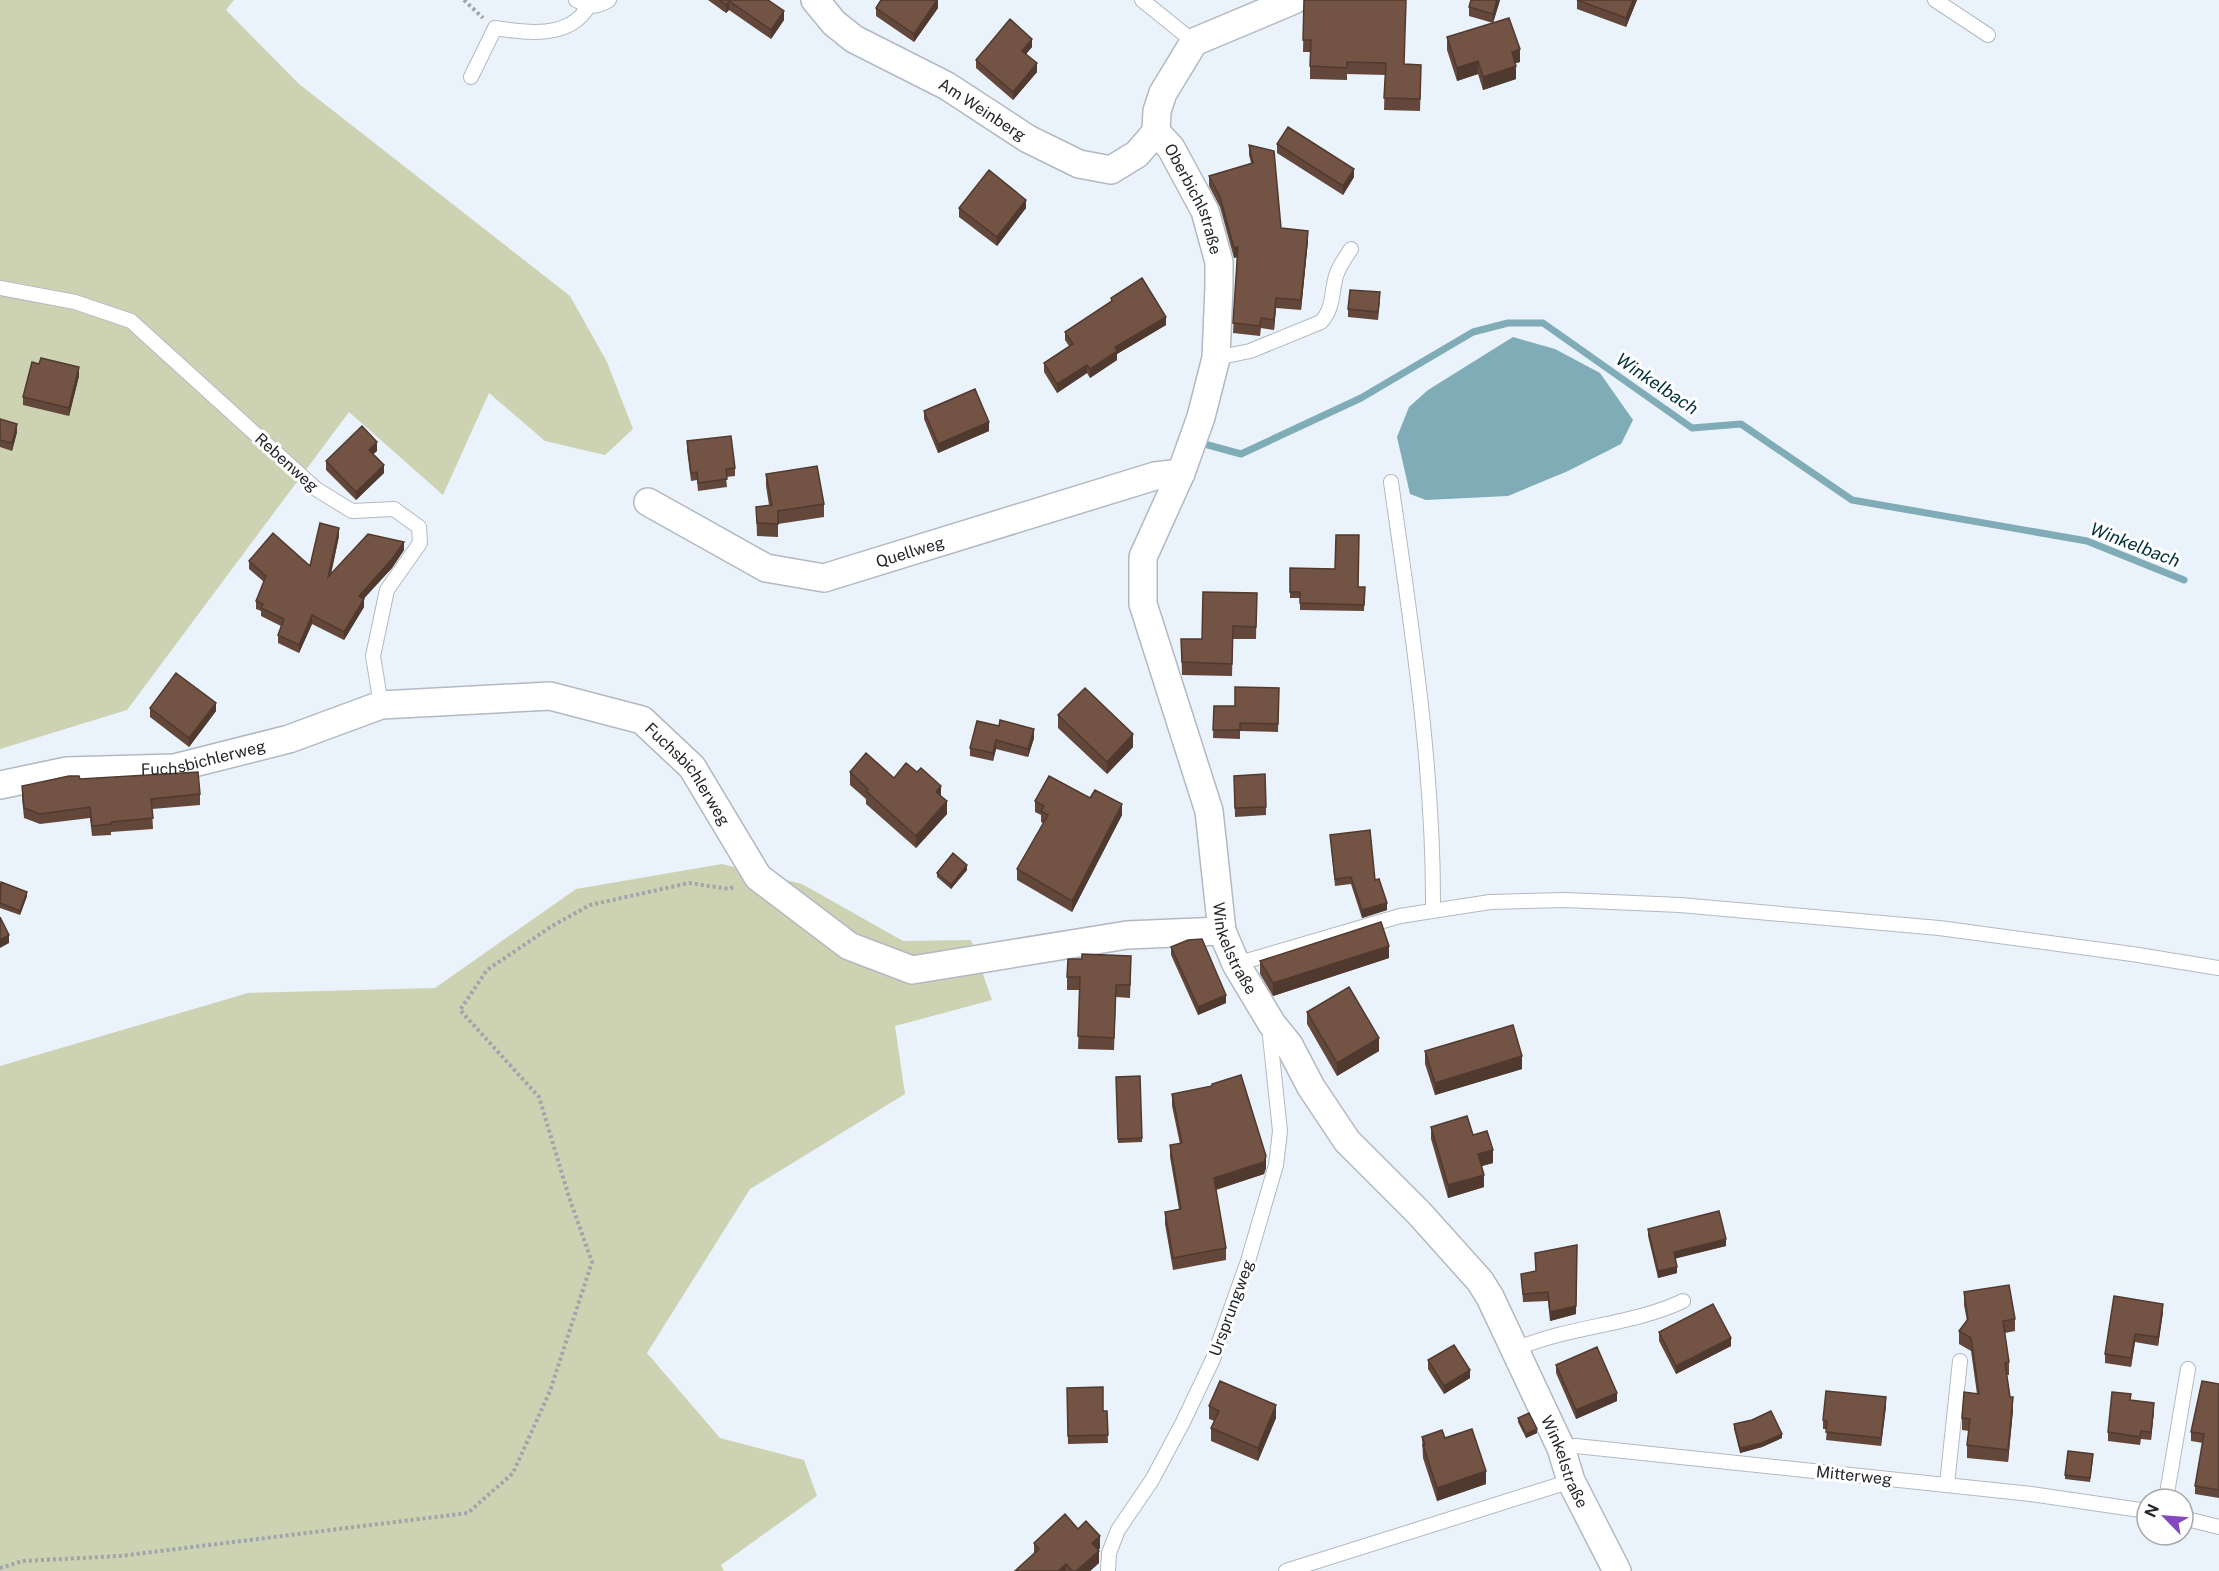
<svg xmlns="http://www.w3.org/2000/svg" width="2219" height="1571" font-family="'Public Sans',sans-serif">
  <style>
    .green { fill: #cdd2b2 }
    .water { fill: #7facb6 }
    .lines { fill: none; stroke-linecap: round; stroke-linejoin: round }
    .stream { stroke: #7facb6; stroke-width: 7 }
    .lane-casing { stroke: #b2b9c2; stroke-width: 16 }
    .street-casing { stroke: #b2b9c2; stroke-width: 30 }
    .path { stroke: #9fa5ac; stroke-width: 4; stroke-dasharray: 3 3; stroke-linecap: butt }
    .lane { stroke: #fff; stroke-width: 14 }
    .street { stroke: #fff; stroke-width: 27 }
    .wall { fill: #63473a }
    .shaded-wall { fill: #503a2f }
    .building { fill: #735343; stroke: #503a2f; stroke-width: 1.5 }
    .labels { text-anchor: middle; stroke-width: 6; stroke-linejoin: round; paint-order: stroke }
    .street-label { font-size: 16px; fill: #24272b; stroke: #fefefe }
    .water-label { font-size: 18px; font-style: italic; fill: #022f37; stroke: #fefefe }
  </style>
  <rect width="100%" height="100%" fill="#eaf2fb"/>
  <!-- green -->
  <path class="green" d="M0,0H234L226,10L299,84L570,296L607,362L633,429L605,455L545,441L489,393L443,495L349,412L127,710L0,749Z
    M722,864L802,884L903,941L971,940L992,1000L895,1026L905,1094L750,1189L647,1353L720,1438L804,1460L817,1496L721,1565L724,1571H0V1066L248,993L435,988L576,889Z"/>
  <!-- water -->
  <path class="water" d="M1513,337L1555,349L1600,373L1633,420L1621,444L1568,471L1508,496L1426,500L1410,494L1397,437L1409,407L1428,390Z"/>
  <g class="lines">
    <!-- stream -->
    <path class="stream" d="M1197,442L1241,454L1361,398L1473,332L1508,323H1543L1692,428L1741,424L1852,500L2087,541L2184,580"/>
    <defs>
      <path id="lane" d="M576,0C589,7 596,8 609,0
        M1142,0L1194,42
        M1935,0L1988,35
        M471,77L495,28C526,33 569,39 588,7
        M0,288L75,302L131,321L316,489L352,511L394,509L419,527L420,543L387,590L373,656L381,705
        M1216,358L1250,351L1321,322C1334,308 1331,293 1336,276C1339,266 1345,258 1351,249
        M1391,482C1411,624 1434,767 1433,910
        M1236,964L1400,916L1490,902L1565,900L1680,905L1939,928L2132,954L2219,968
        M1516,1349C1569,1326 1633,1325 1683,1301
        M1561,1448L1576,1446L2031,1494L2147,1511
        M1947,1484L1960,1361
        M2166,1499L2188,1369
        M2183,1518L2219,1527
        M1108,1571L1109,1553L1118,1530L1152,1480L1183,1422L1213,1359L1248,1261L1276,1165L1280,1131L1270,1036L1272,1026
        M1286,1571L1571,1481"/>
      <g id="street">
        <path id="s1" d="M815,0L834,23L854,39L947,86L1028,139L1079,164L1111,170L1137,154L1156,132"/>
        <path id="s2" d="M1156,132L1171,148L1205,211L1219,262V286L1216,358L1201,417L1181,473L1143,557V604L1209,811L1222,931L1236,964L1272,1024L1289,1045L1311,1087L1347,1141L1419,1213L1480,1281L1490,1297L1561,1448L1571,1481L1617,1571"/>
        <path d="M1156,132L1157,111L1163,93L1194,42L1294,0"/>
        <path id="s3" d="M648,502L766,568L824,578L1155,476L1181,473"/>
        <path id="s4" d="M0,785L67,771L174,768L289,739L381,705L550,696L642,720L692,767L758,877L849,946L912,970L1127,935L1222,931"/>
      </g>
    </defs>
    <!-- lane casing -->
    <use href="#lane" class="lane-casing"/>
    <!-- street casing -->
    <use href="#street" class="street-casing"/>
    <!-- path -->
    <path class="path" d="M464,0L483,18
      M0,1568L23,1561L120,1556L468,1513L513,1473L550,1391L592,1262L569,1197L539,1097L460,1010L487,970L552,926L590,905L689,883L729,889L735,886"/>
    <!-- lane -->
    <use href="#lane" class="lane"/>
    <!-- street -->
    <use href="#street" class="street"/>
  </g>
  <!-- wall -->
  <path class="wall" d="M708,0H768L784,20L771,39L729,10L726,13Z
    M938,0V8L914,42L876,16V8Z
    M1304,0L1404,64L1421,78L1420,111L1384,110L1385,75L1347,74V80L1310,79V52H1303Z
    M1471,0H1500L1493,23L1469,16V7Z
    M1577,0H1637L1626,27L1577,9Z
    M1447,37L1520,62L1515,63L1516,79L1483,90L1478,74L1457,81L1447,50Z
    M1032,47L1026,54L1037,72L1013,100L976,68V60Z
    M1277,144L1354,177L1343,195L1277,153Z
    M1249,145L1281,228L1308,241L1301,310L1276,308L1274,330L1261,328L1260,336L1233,333L1237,257L1234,258L1220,207L1209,186V176L1251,163L1249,155Z
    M959,208H1026L997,246L959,217Z
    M1111,298L1166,325L1117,354V360L1090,378L1087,373L1057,393L1044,372V363L1069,346L1065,340V332L1111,302Z
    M1380,301L1378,320L1348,317V309Z
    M39,364L79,376L69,416L23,405V397Z
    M924,411L989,431L938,453L924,419Z
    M0,419L17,432L12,451L0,447Z
    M687,441L735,468V476L726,477L727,487L698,491L697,480L691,481L687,450Z
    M377,451L373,454L384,473L356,500L326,470V461Z
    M766,474L824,504V517L778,524V537L757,536L756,507L769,505L766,486Z
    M339,536L331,575L404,550L392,568L363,599L364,607L344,640L312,624L299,653L278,643V635L281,626L261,616V611L256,609V601L264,582L249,569V561L310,566Z
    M1290,568L1358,587H1365L1364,611L1300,610V598H1290Z
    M1257,593L1256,639H1233L1232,676L1182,675L1181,639H1202Z
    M1279,688L1278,732L1240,731V739L1213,738L1214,706H1235Z
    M150,708L216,711L189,747L150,717Z
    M1058,715L1133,747L1107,774L1058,728Z
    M977,721L1034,738L1028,757L996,749L993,761L970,756V748Z
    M850,772L894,778L941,796L947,814L916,848L866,804V799L850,785Z
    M1234,776L1266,807V815L1235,817Z
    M80,779L200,794V805L152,809L153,829L111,832V835L92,836L90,818L40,824L24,818L22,797V786Z
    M1035,801L1122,815L1072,912L1017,880V869L1043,823L1041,822V815L1035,812Z
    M1330,835L1375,880L1387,910L1362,918L1351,884L1335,886Z
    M967,870L951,889L937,877V873Z
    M0,883L27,896L20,915L0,908Z
    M1171,947L1226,1003L1198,1015L1171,955Z
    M1389,958L1273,996L1260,974V961Z
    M1131,969L1130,998L1116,997L1114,1050L1078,1049L1080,990H1067V977Z
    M1307,1012L1379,1051L1337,1076L1307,1024Z
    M1425,1051L1522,1069L1435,1095L1425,1064Z
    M1140,1076L1142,1142L1118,1143L1116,1077Z
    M1172,1094L1266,1168L1264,1174L1216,1190L1226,1248V1260L1173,1270L1165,1224V1212L1179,1209L1170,1157V1145L1180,1144L1172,1106Z
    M1431,1127L1473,1135L1493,1163L1482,1166L1484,1187L1448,1198L1431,1139Z
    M1648,1229L1726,1246L1675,1258L1677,1273L1658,1278L1648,1236Z
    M1536,1272L1576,1314L1550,1321L1548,1301L1523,1302L1521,1274Z
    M1964,1292L2015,1319V1331L2005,1333L2009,1362V1375H2007L2010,1397L2013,1410L2008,1462L1967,1458V1445L1969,1431L1962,1430V1418L1977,1394L1971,1351L1959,1344V1331L1967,1321L1964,1305Z
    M2163,1312L2158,1346L2135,1342L2131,1367L2105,1363V1354Z
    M1659,1332L1731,1346L1676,1374L1659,1341Z
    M1428,1360L1470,1378L1444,1394L1428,1369Z
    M1556,1365L1617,1401L1576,1419L1556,1373Z
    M2219,1384V1498L2195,1494V1486L2203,1443L2191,1441V1432Z
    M1067,1388L1103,1411H1107L1108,1443L1068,1444Z
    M2131,1400L2154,1411L2151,1440L2141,1439L2140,1445L2108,1441V1432Z
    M1209,1406L1276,1418L1258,1461L1211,1441V1428L1215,1421L1209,1419Z
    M1886,1406L1881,1446L1826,1440L1827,1429H1823V1420Z
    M1518,1418L1537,1433L1526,1438L1518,1422Z
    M1734,1424L1782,1438L1762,1447L1740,1453L1734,1429Z
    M1422,1437L1445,1438L1486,1484L1437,1501L1423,1458Z
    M2093,1458L2090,1482L2065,1479V1475Z
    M1078,1529L1100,1548L1098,1550L1099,1563L1090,1571H1015L1034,1554V1543Z"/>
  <!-- shaded-wall -->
  <path class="shaded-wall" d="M937,0L938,8L914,42V34Z
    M1497,0H1500L1493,23V14Z
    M1633,0H1637L1626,27V18Z
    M729,1V10L726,13V5Z
    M784,11V20L771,39V30Z
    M1032,39V47L1022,59V51Z
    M1520,49V62L1512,64V52Z
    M1478,61V74L1457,81V68Z
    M1037,63V72L1013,100V92Z
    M1516,66V79L1483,90V77Z
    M1354,169V177L1343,195V186Z
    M1026,200V208L997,246V237Z
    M1308,231V241L1301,310V300Z
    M1238,247V257L1234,258V248Z
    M1276,298V308L1274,330V320Z
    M1166,317V325L1117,354V360L1090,378V369L1115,347Z
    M1087,365V373L1057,393V384Z
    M79,367V376L69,416V408Z
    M989,422V431L938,453V444Z
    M17,424V432L12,451V443Z
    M377,442V451L369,458V450Z
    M384,465V473L356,500V492Z
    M339,528V536L328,586V577Z
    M404,542V550L392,568L359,604V596Z
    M364,599V607L344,640V632Z
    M312,615V624L299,653V645Z
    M216,703V711L189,747V738Z
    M1034,729V738L1028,757V749Z
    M1133,734V747L1107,774V762Z
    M996,740V749L993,761V753Z
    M941,786V798L936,792Z
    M947,801V814L916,848V836Z
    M1122,804V815L1072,912V901Z
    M967,865V870L951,889V885Z
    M27,892V896L20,915V911Z
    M1387,903V910L1362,918V910Z
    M9,935V943L0,948V940Z
    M1389,946V958L1273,996V983Z
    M1226,995V1003L1198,1015V1007Z
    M1379,1038V1051L1337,1076V1063Z
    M1522,1056V1069L1435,1095V1083Z
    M1493,1150V1163L1478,1167V1154Z
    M1266,1156V1168L1264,1174L1214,1190V1178Z
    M1484,1175V1187L1448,1198V1185Z
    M1726,1239V1246L1674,1259V1252Z
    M1577,1245L1576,1314L1550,1321V1312Z
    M1677,1267V1273L1658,1278V1271Z
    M2163,1304V1312L2158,1346V1337Z
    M2135,1334V1342L2131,1367V1358Z
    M1731,1338V1346L1676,1374V1366Z
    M1470,1370V1378L1444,1394V1386Z
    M1617,1393V1401L1576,1419V1410Z
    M1886,1397V1406L1881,1446V1438Z
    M2013,1397V1410L2008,1462V1450Z
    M2154,1403V1411L2151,1440V1432Z
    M1276,1405V1418L1258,1461V1448Z
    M1537,1429V1433L1526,1438V1434Z
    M1782,1434V1438L1762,1447L1740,1453V1448Z
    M1486,1471V1484L1437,1501V1488Z
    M1100,1536V1548L1092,1556V1543Z
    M1099,1551V1563L1090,1571H1076Z
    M1066,1564V1571H1058Z"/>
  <!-- building -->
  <path class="building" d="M720,0H768L784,11L771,30L729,1L726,5Z
    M881,0H937L914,34L876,8Z
    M1304,0H1406L1404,64L1421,65L1420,99L1384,98L1386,63L1347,62V68L1310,66L1311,40H1303Z
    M1471,0H1497L1493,14L1469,7Z
    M1577,0H1633L1626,18Z
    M1509,18L1520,49L1512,52L1516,66L1483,77L1478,61L1457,68L1447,37Z
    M1010,19L1032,39L1022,51L1037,63L1013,92L976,60Z
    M1288,127L1354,169L1343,186L1277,144Z
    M1249,145L1274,151L1281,228L1308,231L1301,300L1276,298L1274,320L1261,318L1260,326L1233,323L1238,247L1234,248L1220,197L1209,176L1253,163Z
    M989,170L1026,200L997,237L959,208Z
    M1142,278L1166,317L1115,347L1117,351L1090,369L1087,365L1057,384L1044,363L1073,344L1065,332L1112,301L1111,298Z
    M1350,290L1380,292L1378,312L1348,309Z
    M41,358L79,367L69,408L23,397L32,362L39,364Z
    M975,389L989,422L938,444L924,411Z
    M0,419L17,424L12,443L0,440Z
    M362,426L377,442L369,450L384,465L356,492L326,461Z
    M731,436L735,468L726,469L727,479L698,483L697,472L691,473L687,441Z
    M817,466L824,504L778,511V524L757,523L756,507L772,505L766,474Z
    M320,523L339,528L328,577L368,534L404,542L392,559L359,596L364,599L344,632L312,615L299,645L278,635L284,619L261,608L263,604L256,601L266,576L249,561L273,533L310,566Z
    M1336,535H1359L1358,587H1365L1364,605L1300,603V592H1290V568L1335,569Z
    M1203,592L1257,593L1256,627L1233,626L1232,664L1182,662L1181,639H1202Z
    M176,673L216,703L189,738L150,708Z
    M1235,687L1279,688L1278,724L1240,723V730H1213L1214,706H1235Z
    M1085,688L1133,734L1107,762L1058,715Z
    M1000,720L1034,729L1028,749L996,740L993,753L970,748L977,721L999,726Z
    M866,753L894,778L906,763L917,772L921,768L941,786L936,792L947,801L916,836L866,791L868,789L850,772Z
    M198,772L200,794L151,799L153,818L111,822V824L92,826L90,807L40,814L24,808L22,786L69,776H79L80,779Z
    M1265,774L1266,807L1235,808L1234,776Z
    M1049,776L1090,798L1095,790L1122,804L1072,901L1017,869L1048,815L1041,811L1044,806L1035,801Z
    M1370,830L1375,880L1379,879L1387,903L1362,910L1351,877L1335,879L1330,835Z
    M953,853L967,865L951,885L937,873Z
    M1,882L27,892L20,911L0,903Z
    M0,917L9,935L0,940Z
    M1381,922L1389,946L1273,983L1260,961Z
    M1202,939L1226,995L1198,1007L1171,947L1188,940Z
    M1082,954L1131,956L1130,985H1116L1114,1038L1078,1036L1080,977H1067L1068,959H1082Z
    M1349,987L1379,1038L1337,1063L1307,1012Z
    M1513,1025L1522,1056L1435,1083L1425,1051Z
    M1241,1075L1266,1156L1264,1162L1214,1178L1226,1248L1173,1258L1165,1212L1181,1209L1170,1145L1182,1143L1172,1094L1212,1086V1084Z
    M1140,1076L1142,1138L1118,1139L1116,1077Z
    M1467,1116L1473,1135L1487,1131L1493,1150L1478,1154L1484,1175L1448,1185L1431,1127Z
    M1719,1211L1726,1239L1674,1252L1677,1267L1658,1271L1648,1229Z
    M1577,1245L1576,1306L1550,1312L1548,1292L1523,1294L1521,1274L1536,1271L1535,1253Z
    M2009,1285L2015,1319L2003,1321L2009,1362L2005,1363L2010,1397H2013L2008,1450L1967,1445L1970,1419L1962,1418L1964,1392L1979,1394L1971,1338L1959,1331L1968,1319L1964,1292Z
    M2114,1296L2163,1304L2158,1337L2135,1334L2131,1358L2105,1354Z
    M1713,1304L1731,1338L1676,1366L1659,1332Z
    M1454,1345L1470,1370L1444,1386L1428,1360Z
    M1597,1347L1617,1393L1576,1410L1556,1365Z
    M1220,1381L1276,1405L1258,1448L1211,1428L1219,1411L1209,1406Z
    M2202,1381L2219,1384V1490L2195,1486L2204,1434L2191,1432Z
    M1103,1387V1411H1107L1108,1435L1068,1436L1067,1388Z
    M1826,1391L1886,1397L1881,1438L1826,1432L1827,1421L1823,1420Z
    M2112,1392L2131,1394L2130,1400L2154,1403L2151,1432L2141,1431L2140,1437L2108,1432Z
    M1771,1411L1782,1434L1762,1443L1740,1448L1734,1424L1752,1420Z
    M1529,1413L1537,1429L1526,1434L1518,1418Z
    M1472,1429L1486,1471L1437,1488L1423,1445H1425L1422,1437L1442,1430L1445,1438Z
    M2068,1451L2093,1454L2090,1478L2065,1475Z
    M1065,1514L1078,1529L1086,1521L1100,1536L1092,1543L1099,1551L1076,1571H1072L1066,1564L1058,1571H1015L1039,1549L1034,1543Z"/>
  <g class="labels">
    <!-- street labels -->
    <g class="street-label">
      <text dy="6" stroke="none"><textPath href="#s1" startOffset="202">Am Weinberg</textPath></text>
      <text dy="6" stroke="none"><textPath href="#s2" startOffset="78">Oberbichlstraße</textPath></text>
      <text transform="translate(287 462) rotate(42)" y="6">Rebenweg</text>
      <text dy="6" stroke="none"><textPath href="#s3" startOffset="284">Quellweg</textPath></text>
      <text dy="6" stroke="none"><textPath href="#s4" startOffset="206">Fuchsbichlerweg</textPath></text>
      <text dy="6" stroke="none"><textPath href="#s4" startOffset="728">Fuchsbichlerweg</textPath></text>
      <text dy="6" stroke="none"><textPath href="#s2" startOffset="860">Winkelstraße</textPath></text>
      <text transform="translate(1231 1308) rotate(-70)" y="6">Ursprungweg</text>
      <text dy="6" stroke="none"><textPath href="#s2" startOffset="1478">Winkelstraße</textPath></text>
      <text transform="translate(1854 1475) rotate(6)" y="6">Mitterweg</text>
    </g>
    <!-- water labels -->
    <g class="water-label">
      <text transform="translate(1657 384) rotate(34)" y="6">Winkelbach</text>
      <text transform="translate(2135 545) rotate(21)" y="6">Winkelbach</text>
    </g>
  </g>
  <!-- north arrow -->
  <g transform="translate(2165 1517) rotate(295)"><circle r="28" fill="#fefefe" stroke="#a7a8aa" stroke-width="1.5"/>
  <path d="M0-4.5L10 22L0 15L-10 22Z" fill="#8548be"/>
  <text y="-9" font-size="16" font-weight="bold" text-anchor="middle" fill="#24272b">N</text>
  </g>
</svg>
